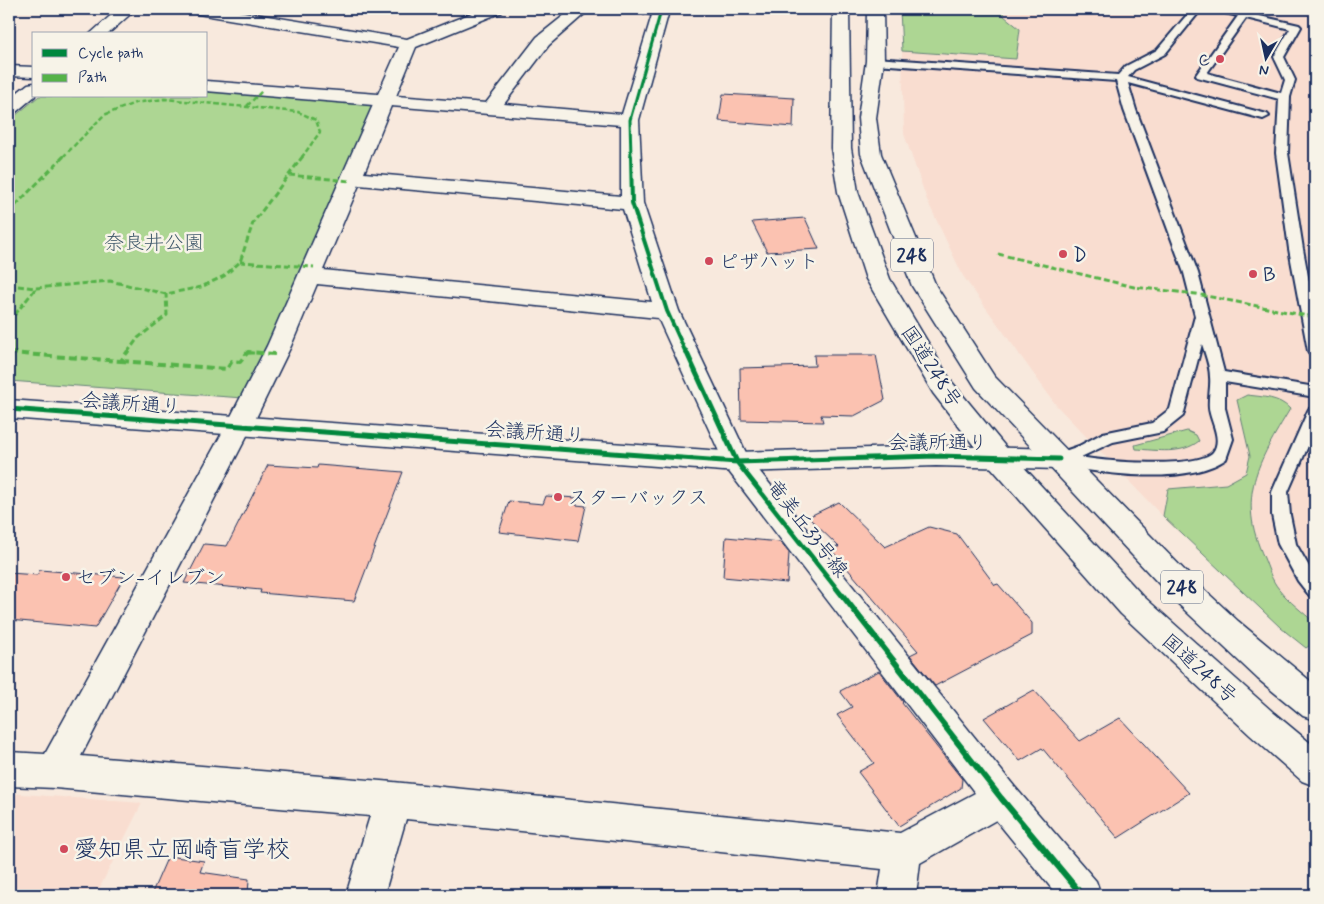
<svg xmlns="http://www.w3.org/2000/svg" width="1324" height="904" font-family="Mynerve,'Klee One',sans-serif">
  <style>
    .built { fill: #f9ddd0 }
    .green { fill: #add693; stroke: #648278 }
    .building { fill: #fbc2b1; stroke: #1b2f5e }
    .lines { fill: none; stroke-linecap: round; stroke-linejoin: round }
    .service-casing { stroke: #1b2f5e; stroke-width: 4 }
    .minor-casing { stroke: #1b2f5e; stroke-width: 3 }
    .tertiary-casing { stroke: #1b2f5e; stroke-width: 3 }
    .trunk-casing { stroke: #1b2f5e; stroke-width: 3 }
    .service { fill: #f7f3e8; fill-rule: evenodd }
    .minor { fill: #f7f3e8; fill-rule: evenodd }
    .tertiary { fill: #f7f3e8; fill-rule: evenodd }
    .trunk { fill: #f7f3e8; fill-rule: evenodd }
    .quiet-far2 { stroke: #55b248; stroke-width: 2.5; stroke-dasharray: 5 2.5; stroke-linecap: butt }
    .quiet-far1 { stroke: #55b248; stroke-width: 3; stroke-dasharray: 6 3; stroke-linecap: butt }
    .quiet { stroke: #55b248; stroke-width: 4; stroke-dasharray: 8 4; stroke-linecap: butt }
    .cycleway-far3-casing { stroke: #f7f3e8; stroke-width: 5 }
    .cycleway-far2-casing { stroke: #f7f3e8; stroke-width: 6 }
    .cycleway-far1-casing { stroke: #f7f3e8; stroke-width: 8 }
    .cycleway-casing { stroke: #f7f3e8; stroke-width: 9 }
    .cycleway-far3 { stroke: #00873e; stroke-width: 3 }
    .cycleway-far2 { stroke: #00873e; stroke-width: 4 }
    .cycleway-far1 { stroke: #00873e; stroke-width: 5 }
    .cycleway { stroke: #00873e; stroke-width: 6 }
    .poi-dot { fill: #d1495b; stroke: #f7f3e8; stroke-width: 2 }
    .labels { text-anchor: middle; stroke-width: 5; stroke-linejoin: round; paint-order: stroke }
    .far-poi-label { font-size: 16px; fill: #1b2f5e; stroke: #f7f3e8; text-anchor: end }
    .shield { fill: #f7f3e8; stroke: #5d6a87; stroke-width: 1 }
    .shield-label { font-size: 19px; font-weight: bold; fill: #1b2f5e }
    .park-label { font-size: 20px; fill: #40596b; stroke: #f7f3e8 }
    .poi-label { font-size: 20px; fill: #1b2f5e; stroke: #f7f3e8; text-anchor: start }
    .street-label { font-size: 20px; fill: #1b2f5e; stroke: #f7f3e8 }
    .near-poi-label { font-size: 24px; fill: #1b2f5e; stroke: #f7f3e8; text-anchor: start }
  </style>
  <rect width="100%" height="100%" fill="#f8e9dd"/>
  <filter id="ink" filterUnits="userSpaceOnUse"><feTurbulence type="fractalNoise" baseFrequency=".02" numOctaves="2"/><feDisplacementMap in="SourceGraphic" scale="10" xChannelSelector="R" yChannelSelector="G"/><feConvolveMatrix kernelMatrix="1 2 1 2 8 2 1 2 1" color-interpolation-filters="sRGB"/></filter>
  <g filter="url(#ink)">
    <!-- built -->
    <path class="built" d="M1002,9H1315V651L1171,525L1056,405L963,276L927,200L904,134L902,51L1016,59L1020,29L1004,16Z
      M9,793L142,803L96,895H9Z"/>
    <!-- green -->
    <path class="green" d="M900,9H1002L1004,16L1020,29L1016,59L902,51Z
      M206,91L376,104L243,398L9,381V121L39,96H206Z
      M1247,395C1263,397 1279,397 1290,409C1258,463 1236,496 1264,558C1268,568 1272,581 1279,589C1289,602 1303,612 1315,623V642L1306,648L1281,628L1163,516L1168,489L1226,484L1246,473L1250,456L1237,400Z
      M1187,431L1196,435L1199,441C1182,455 1156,450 1136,449L1135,445Z"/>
    <!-- building -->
    <path class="building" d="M723,94L794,98L793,127L719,121Z
      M805,218L819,249L767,252L752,222Z
      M814,355H876L885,400L854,416L821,415L823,422L741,420L740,368L815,366Z
      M268,465L317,468L318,465L403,472L354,601L260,593L261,590L184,583L204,544L227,546Z
      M546,496L577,498L576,505L586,506L578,541L499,532L509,501L543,504Z
      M839,502L885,547L929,527L957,534L995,585L998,584L1032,623V635L935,686L910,655L918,651L828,546L839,547L808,517Z
      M726,537L780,542L789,553L787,583L723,577Z
      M40,570L124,577L95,628L9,620V573L37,575Z
      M879,671L903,702L902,703L962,779L961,788L899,826L858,772L874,763L837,715L852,707L840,691Z
      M1034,690L1080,741L1120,718L1189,793L1118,838L1042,748L1020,761L984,718Z
      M168,856L204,861L200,872L249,879L248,895H151Z"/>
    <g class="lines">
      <defs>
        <path id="service" d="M1192,9H1197L1200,11L1165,54L1134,70L1128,77L1267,114L1269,116L1263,119L1128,83L1136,110L1198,273L1224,372L1315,387V397L1225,382V408L1233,439L1226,459C1187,486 1103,474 1059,465L1053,463L1051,459L1053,455L1079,446L1103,433L1152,423L1170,409L1195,316L1184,273L1124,110L1116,81L875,64L870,61L875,58L1118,75L1126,66L1157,50ZM1202,344C1205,354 1210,366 1210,377C1211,387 1208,398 1209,408C1210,421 1223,439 1213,452C1199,469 1103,462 1081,457L1113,442L1163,432L1183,416Z
          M1214,9H1230L1299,25L1301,27L1284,57L1295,80L1290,97L1288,153L1303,249L1315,314V356L1310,354L1308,351L1289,249L1276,153L1279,99L1197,77L1196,75L1238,16L1216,11ZM1246,18L1290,29L1274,57L1285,80L1281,93L1207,73Z
          M1315,407V430L1288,492L1290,515L1296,544L1315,577V598L1309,595L1298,581L1278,544L1272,515V492L1307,413L1309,409Z"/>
        <path id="minor" d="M190,9H226L407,39L482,9H504L502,12L416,47L396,96L486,103L537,37L572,9H590L549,45L504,104L622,114L652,15L636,12L634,9H668L669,11L639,120L643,203L679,311L748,457L1014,786L1096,881L1101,895H1057L996,820L920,863L916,895H878L882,869L406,819L384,895H346L370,816L55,788L9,786V752L45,754L226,426L267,346L373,105L206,91V81L378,94L399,47L198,14L192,12ZM391,106L621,125V196L364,173ZM359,185L623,209L652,302L323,270ZM317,284L658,318L727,469L975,793L900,833L393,782L81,756L252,426L291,346Z
          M9,66L34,67V77L9,76Z"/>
        <path id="tertiary" d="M118,9H136L108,34H90Z
          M34,83L35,96L16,112L9,114V99L28,84Z
          M9,400L737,452L936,446L1059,449L1069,452L1073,459L1069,466L1059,469L936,466L737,472L9,418Z"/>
        <path id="trunk" d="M833,9H849L851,148L858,192L890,279L951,381L1008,450L1143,596L1274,713L1315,747V786L1302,781L1250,735L1121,614L988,464L933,393L866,279L838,192L831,148Z
          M867,9H883L884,61L876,118L881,154L936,286L994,376L1196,582L1238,621L1315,685V720L1303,716L1258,679L1174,600L976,388L912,286L861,154L858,118L866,61Z"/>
      </defs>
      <!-- service casing -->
      <use href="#service" class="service-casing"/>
      <!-- minor casing -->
      <use href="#minor" class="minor-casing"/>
      <!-- tertiary casing -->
      <use href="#tertiary" class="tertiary-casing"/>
      <!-- trunk casing -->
      <use href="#trunk" class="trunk-casing"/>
      <!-- service -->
      <use href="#service" class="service"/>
      <!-- minor -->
      <use href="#minor" class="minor"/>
      <!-- tertiary -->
      <use href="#tertiary" class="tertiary"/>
      <!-- trunk -->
      <use href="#trunk" class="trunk"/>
      <!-- quiet-far2 -->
      <path class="quiet-far2" d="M247,106L262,91
        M63,157L104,115L135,103L164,99L298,112L316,120L320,132L302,157"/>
      <!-- quiet-far1 -->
      <path class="quiet-far1" d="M289,175L350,181
        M9,212L64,156
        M998,254L1134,287L1196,294L1308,316
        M240,262L314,267
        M9,285L36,288L110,281L166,294L201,287L224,276L240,262L253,223L303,156
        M9,322L36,288
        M127,353L138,338L167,315L166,294
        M248,353H256"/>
      <!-- quiet -->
      <path class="quiet" d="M9,353L121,361L128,351
        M121,361L227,369L232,361L240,362L248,352L275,354"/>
      <defs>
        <path id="cycleway-far3" d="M631,157L630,120L661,11L642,9"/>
        <path id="cycleway-far2" d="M631,156L632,203L667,311L686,353"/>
        <path id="cycleway-far1" d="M686,351L737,462L844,598
          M9,409L737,462L936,456L1059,459"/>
        <path id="cycleway" d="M843,596L1001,798L1082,895"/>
      </defs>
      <!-- cycleway-far3 casing -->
      <use href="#cycleway-far3" class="cycleway-far3-casing"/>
      <!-- cycleway-far2 casing -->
      <use href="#cycleway-far2" class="cycleway-far2-casing"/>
      <!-- cycleway-far1 casing -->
      <use href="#cycleway-far1" class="cycleway-far1-casing"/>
      <!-- cycleway casing -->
      <use href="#cycleway" class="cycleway-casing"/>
      <!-- cycleway-far3 -->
      <use href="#cycleway-far3" class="cycleway-far3"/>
      <!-- cycleway-far2 -->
      <use href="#cycleway-far2" class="cycleway-far2"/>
      <!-- cycleway-far1 -->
      <use href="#cycleway-far1" class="cycleway-far1"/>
      <!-- cycleway -->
      <use href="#cycleway" class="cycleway"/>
    </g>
  </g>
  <!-- markers -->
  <g class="poi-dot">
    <circle cx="1220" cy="59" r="5"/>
    <circle cx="1063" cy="254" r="5"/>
    <circle cx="709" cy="261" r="5"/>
    <circle cx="1253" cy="274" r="5"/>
    <circle cx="558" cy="497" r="5"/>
    <circle cx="66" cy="577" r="5"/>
    <circle cx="64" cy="849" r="5"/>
  </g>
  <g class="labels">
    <!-- far-poi labels -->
    <g class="far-poi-label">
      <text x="1210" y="65">C</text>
    </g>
    <!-- shield labels -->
    <g class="shield">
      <rect x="891" y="238.5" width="42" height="33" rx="4"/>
      <rect x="1161" y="570.5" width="42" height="33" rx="4"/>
    </g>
    <g class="shield-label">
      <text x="912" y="262">248</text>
      <text x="1182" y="594">248</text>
    </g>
    <!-- park labels -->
    <g class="park-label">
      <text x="154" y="249">奈良井公園</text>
    </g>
    <!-- poi labels -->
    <g class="poi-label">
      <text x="1073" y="261">D</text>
      <text x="719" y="268">ピザハット</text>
      <text x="1263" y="281">B</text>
      <text x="568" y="504">スターバックス</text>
      <text x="76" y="584">セブン-イレブン</text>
    </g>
    <!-- street labels -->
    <g class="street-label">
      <text transform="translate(932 366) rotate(57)" y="7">国道248号</text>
      <text transform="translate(131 403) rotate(4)" y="7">会議所通り</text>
      <text transform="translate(535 432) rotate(4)" y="7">会議所通り</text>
      <text x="938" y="449">会議所通り</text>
      <text transform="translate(808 528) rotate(52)" y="7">竜美丘33号線</text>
      <text transform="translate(1200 668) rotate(42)" y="7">国道248号</text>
    </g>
    <!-- near-poi labels -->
    <g class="near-poi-label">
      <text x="74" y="857">愛知県立岡崎盲学校</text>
    </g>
  </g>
  <!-- margin -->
  <rect width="1324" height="904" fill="none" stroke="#f7f3e8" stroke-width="30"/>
  <rect x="15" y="15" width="1294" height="874" fill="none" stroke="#1b2f5e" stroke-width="2" filter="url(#ink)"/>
  <!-- legend -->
  <rect x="32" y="32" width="175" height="65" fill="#f7f3e8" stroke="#9fa5b1"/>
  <rect x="42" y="49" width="25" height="8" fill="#00873e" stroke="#9fa5b1"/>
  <text x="78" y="58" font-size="15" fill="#1b2f5e">Cycle path</text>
  <rect x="42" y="74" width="25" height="8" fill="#55b248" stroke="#9fa5b1"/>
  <text x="78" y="82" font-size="15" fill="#1b2f5e">Path</text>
  <!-- north arrow -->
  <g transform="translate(1266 58) rotate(189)" stroke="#f7f3e8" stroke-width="4" paint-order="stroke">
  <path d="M0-4L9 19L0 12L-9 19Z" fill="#1b2f5e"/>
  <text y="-8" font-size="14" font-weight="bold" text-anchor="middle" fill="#1b2f5e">N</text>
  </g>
</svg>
